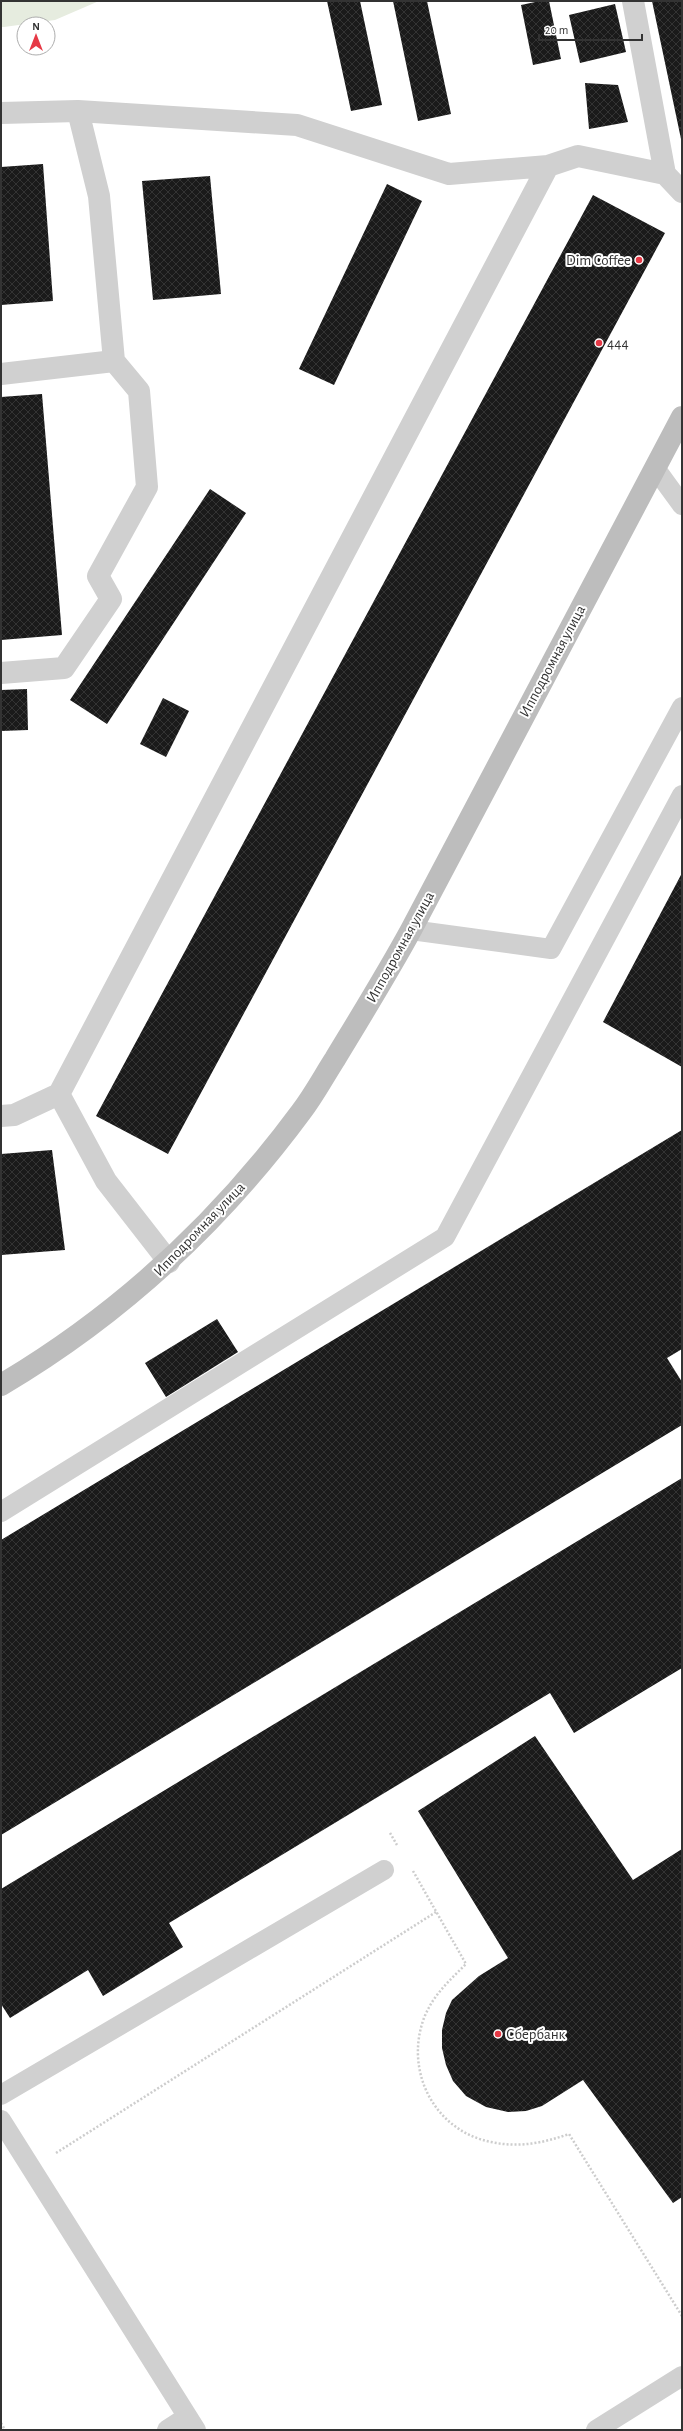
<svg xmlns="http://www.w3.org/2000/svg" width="683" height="2431" font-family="'Alegreya Sans',sans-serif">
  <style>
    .pitch { fill: #e6ecdf }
    .building { fill: url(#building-cross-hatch) }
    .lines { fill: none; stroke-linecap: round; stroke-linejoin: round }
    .path { stroke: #cdcdcd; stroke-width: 2.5; stroke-dasharray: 2 2; stroke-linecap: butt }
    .lane { stroke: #d0d0d0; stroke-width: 20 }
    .street { stroke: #d0d0d0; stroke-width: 22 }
    .secondary { stroke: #bdbdbd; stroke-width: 22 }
    .poi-dot { fill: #e63946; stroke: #fff; stroke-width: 1.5 }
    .labels { text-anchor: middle; stroke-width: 4; stroke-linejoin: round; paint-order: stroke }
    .poi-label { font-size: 15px; fill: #333; stroke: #fff; text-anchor: start }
    .street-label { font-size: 15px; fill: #333; stroke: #fff }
  </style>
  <defs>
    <pattern id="building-cross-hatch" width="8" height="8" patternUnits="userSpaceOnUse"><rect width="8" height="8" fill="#1a1a1a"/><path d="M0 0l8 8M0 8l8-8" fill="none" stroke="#333"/></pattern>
  </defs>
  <rect width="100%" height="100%" fill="#fff"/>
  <!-- pitch -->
  <path class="pitch" d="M1,1H99L55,20L4,27H1Z"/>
  <!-- building -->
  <path class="building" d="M327,1H360L382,105L351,111Z
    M393,1H427L451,114L418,121Z
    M540,1H549L561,59L533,65L521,5Z
    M652,1H682V139H681Z
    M615,4L626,52L580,63L569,15Z
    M585,83L618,85L628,122L589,129Z
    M43,164L53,301L1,305V167Z
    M210,176L221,294L153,300L142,181Z
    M387,184L422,201L334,385L299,369Z
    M593,195L665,233L168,1154L96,1116Z
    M42,394L62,635L1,640V397Z
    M210,489L246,513L107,724L70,700Z
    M27,689L28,730L1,731V690Z
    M163,698L189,711L166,757L140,744Z
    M682,873V1067L603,1022Z
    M682,1130V1349L667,1358L682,1382V1425L1,1835V1540Z
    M52,1150L65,1250L1,1255V1154Z
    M217,1319L238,1352L166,1397L145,1363Z
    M682,1478V1668L574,1733L550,1693L169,1923L183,1947L103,1996L88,1970L10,2018L1,2004V1889Z
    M535,1736L633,1880L682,1849V2197L673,2203L583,2080L542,2106L526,2111L508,2112L486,2107L466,2096L453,2081L446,2065L442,2048V2030L446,2013L452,2000L479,1976L508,1958L418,1811Z"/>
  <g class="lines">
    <!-- path -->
    <path class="path" d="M390,1833L397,1845
      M413,1871L466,1964C450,1980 433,1995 424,2018C404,2072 435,2131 491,2142C519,2148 543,2143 569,2134L682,2316
      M56,2153L436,1912
      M1,2423L5,2430"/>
    <!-- lane -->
    <path class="lane" d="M655,468L682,505
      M411,930L551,949L682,707
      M1,1512L445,1237L682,795
      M1,2095L384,1870
      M1,2120L196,2430
      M167,2430L187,2417
      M596,2430L682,2376"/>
    <!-- street -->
    <path class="street" d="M633,1L665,174L682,192
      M1,113L78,111L297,125L449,174L548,166
      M1,374L114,361
      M1,673L64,668L111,599L98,576L147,487L139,391L114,361L99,196L78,111
      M1,1116L14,1115L59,1094
      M169,1262L106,1181L59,1094L548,166L578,156L665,174"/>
    <!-- secondary -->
    <path class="secondary" d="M1,1385C121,1314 219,1223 301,1112C314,1095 324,1076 335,1059C361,1016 387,974 411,930L682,417"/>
  </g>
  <!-- markers -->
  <g class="poi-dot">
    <circle cx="639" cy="260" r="4"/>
    <circle cx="599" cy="343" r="4"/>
    <circle cx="498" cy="2034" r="4"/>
  </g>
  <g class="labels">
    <!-- poi labels -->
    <g class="poi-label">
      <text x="631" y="265" text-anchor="end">Dim Coffee</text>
      <text x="607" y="348">444</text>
      <text x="506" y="2039">Сбербанк</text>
    </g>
    <!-- street labels -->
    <g class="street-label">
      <text transform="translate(552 661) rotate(-62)" y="5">Ипподромная улица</text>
      <text transform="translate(400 947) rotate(-61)" y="5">Ипподромная улица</text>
      <text transform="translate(199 1229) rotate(-46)" y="5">Ипподромная улица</text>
    </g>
  </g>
  <!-- border -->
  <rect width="683" height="2431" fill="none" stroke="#333333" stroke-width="4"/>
  <!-- north arrow -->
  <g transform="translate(36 36)"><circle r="19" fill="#ffffff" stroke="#adadad"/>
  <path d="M0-3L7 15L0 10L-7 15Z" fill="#e63946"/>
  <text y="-6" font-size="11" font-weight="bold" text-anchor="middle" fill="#333333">N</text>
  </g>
  <!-- scale -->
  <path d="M539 34v6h103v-6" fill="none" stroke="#333333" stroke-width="2"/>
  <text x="545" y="34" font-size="12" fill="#333333" stroke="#ffffff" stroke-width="3" paint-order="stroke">20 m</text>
</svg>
